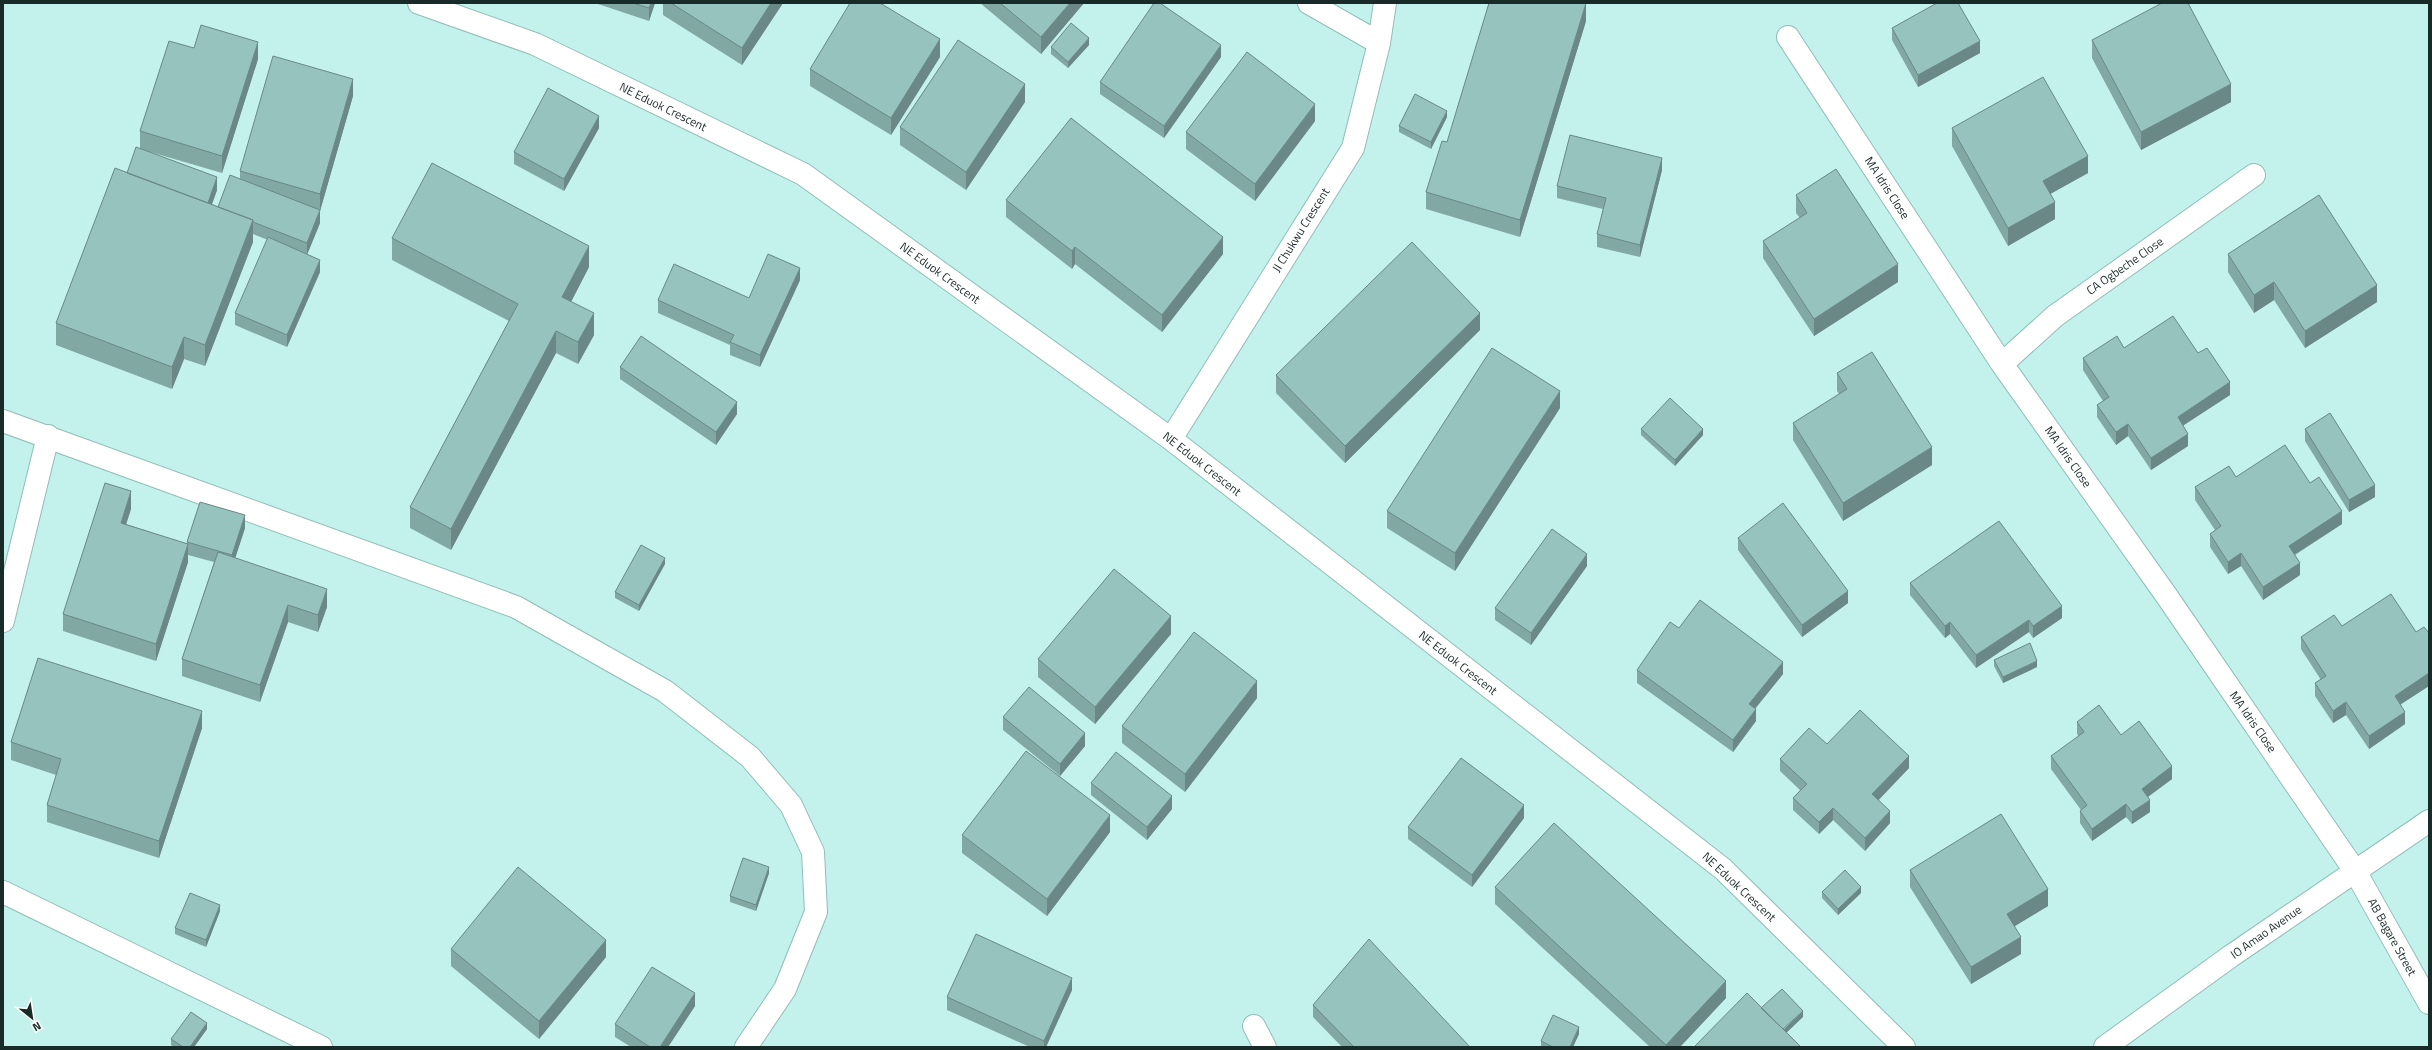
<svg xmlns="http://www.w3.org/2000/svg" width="2432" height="1050" font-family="'Titillium Web',sans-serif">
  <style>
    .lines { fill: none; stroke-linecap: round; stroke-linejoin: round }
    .street-casing { stroke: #91bdb8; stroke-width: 24 }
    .street { stroke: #fff; stroke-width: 22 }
    .wall { fill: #82a8a3 }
    .shaded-wall { fill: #6a8885 }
    .building { fill: #97c3be; stroke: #6a8885 }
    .labels { text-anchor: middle; stroke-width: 3; stroke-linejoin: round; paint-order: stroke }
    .street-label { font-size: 12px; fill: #192b29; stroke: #fff }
  </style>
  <rect width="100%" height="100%" fill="#c3f1ec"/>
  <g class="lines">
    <defs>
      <path id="street" d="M419,3L535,44L803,174L1171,439L1723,869L1904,1047
        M1309,3L1379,43
        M1788,37L2002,364L2166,595L2355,871L2429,1003
        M2002,364L2055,316L2254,175
        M3,421L516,607L665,691L750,757L791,805L813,852L816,912L785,989L746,1047
        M1171,439L1353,148L1379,43L1385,3
        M3,621L48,436
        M3,892L321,1047
        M1254,1026L1265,1047
        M2105,1047L2231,956L2429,821"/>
    </defs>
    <!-- street casing -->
    <use href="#street" class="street-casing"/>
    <!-- street -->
    <use href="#street" class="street"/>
  </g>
  <!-- wall -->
  <path class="wall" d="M595,3H655L649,21Z
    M663,3H783L742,65L663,15Z
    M980,3H1084L1041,54Z
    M1586,21L1520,237L1426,209V192L1447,142Z
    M1892,28L1980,53L1918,87L1892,40Z
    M2092,40L2231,102L2141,150L2092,58Z
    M1089,45L1068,68L1051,54V47Z
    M194,48L258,59L222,173L140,149V131Z
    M940,57L891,135L810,86V69Z
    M1221,57L1164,138L1100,94V82Z
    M353,96L320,211V223L307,254L320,272L287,347L235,325V313L268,240L253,234V242L205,366L184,359L172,389L56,345V323L127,173L217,190L212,204L218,207L240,179V171Z
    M1025,102L966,190L900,145V127Z
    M1447,117L1431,149L1399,132V126Z
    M1315,121L1255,201L1186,149V132Z
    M599,128L564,191L514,164V152Z
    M1952,128L2088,173L2050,194L2055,219L2008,246L1952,146Z
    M1662,170L1640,257L1597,247V234L1603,209L1557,198V186Z
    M1796,195L1898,282L1814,336L1763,258V241L1800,218L1796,213Z
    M1006,200L1223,254L1162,332L1075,264L1072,269L1006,217Z
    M392,238L589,267L571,302L594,335L578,364L556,353L451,550L410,528V507L509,321L392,260Z
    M2228,254L2377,302L2305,348L2274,300L2254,313L2228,272Z
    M800,280L760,367L730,355V345L658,313V300L749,298Z
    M1480,330L1345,463L1276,393V375Z
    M2124,348L2198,353L2230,395L2183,425L2188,446L2151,470L2128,436L2116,445L2097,417V405L2103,401L2083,370V358Z
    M620,367L737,414L716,445L620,379Z
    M1837,373L1932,465L1843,521L1793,440V423L1839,394L1837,391Z
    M1560,408L1455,571L1387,528V511Z
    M1641,429L1703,435L1675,466L1641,435Z
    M2305,429L2375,497L2349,512L2305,441Z
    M2236,477L2310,483L2342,524L2295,555L2300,575L2263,600L2241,566L2228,574L2210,547V534L2215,530L2195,500V487Z
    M131,509L126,524L187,544V542L245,528L235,558L327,607L318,632L288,622L260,702L182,676V659L214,562L188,555V562L156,661L63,631V614Z
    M1738,538L1848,603L1802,637L1738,550Z
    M665,564L639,611L615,598V592Z
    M1587,566L1531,645L1495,620V608Z
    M1910,583L2062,618L2033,638L2029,632L1976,668L1950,634L1945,638L1910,595Z
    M2342,626L2429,633V686L2401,704L2405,724L2369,749L2346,715L2333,723L2315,696V683L2321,680L2301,649V637Z
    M1679,628L1783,674L1755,709L1756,721L1733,752L1637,683V670Z
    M1171,634L1095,724L1038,677V659Z
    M1994,660L2037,667L2003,683L1994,666Z
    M1257,698L1185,792L1122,743V726Z
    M1003,717L1085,746L1060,776L1003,730Z
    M2077,722L2121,735L2172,779L2148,797L2150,812L2132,824L2126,817L2092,841L2080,823V811L2081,810L2051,769V756L2079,737L2077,734Z
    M202,728L159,858L47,822V805L56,775L11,760V742Z
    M1827,744L1909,768L1878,800L1890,823L1865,851L1833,820L1819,834L1793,810V798L1800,790L1780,771V759Z
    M1091,783L1172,809L1147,840L1091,795Z
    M1524,818L1472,887L1408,839V827Z
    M1110,832L1047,916L962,853V835Z
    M1910,870L2048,906L2014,926L2021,954L1971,984L1910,887Z
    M769,873L756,911L730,902V896Z
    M1495,887L1726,998L1680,1047H1650L1495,904Z
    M1822,892L1861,893L1838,915L1822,898Z
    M220,911L206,947L175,934V928Z
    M451,949L606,957L539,1039L451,966Z
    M1072,990L1046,1047H1030L947,1010V997Z
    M1313,1005L1470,1047H1342L1313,1017Z
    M695,1006L668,1047H631L615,1037V1024Z
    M207,1029L194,1047H174L171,1045V1039Z
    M1579,1034L1573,1047H1541V1041Z"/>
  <!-- shaded-wall -->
  <path class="shaded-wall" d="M651,3H655L649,21V8Z
    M771,3H783L742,65V48Z
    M1070,3H1084L1041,54V37Z
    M1586,3V21L1520,237V220Z
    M1089,38V45L1068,68V62Z
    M940,39V57L891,135V118Z
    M1980,41V53L1918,87V75Z
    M258,42V59L222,173V156Z
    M1221,45V57L1164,138V126Z
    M353,79V96L320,211V194Z
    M1025,84V102L966,190V172Z
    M2231,84V102L2141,150V132Z
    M1315,104V121L1255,201V184Z
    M1447,111V117L1431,149V142Z
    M599,116V128L564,191V179Z
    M2088,156V173L2043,198V181Z
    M1662,158V170L1640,257V245Z
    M217,177V190L208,215V203Z
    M2055,202V219L2008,246V228Z
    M320,210V223L307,255V243Z
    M253,220V242L205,366V345Z
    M1223,237V254L1162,332V315Z
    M589,246V267L562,319V297Z
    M1075,247V264L1072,269V251Z
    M320,260V272L287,347V335Z
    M1898,264V282L1814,336V319Z
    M800,268V280L760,367V355Z
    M2274,282V300L2254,313V295Z
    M2377,285V302L2305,348V331Z
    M594,313V335L578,364V342Z
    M1480,313V330L1345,463V446Z
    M556,331V353L451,550V529Z
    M184,337V359L172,389V367Z
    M2230,382V395L2178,429V417Z
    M1560,391V408L1455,571V553Z
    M737,402V414L716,445V432Z
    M2128,424V436L2116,445V432Z
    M1703,429V435L1675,466V460Z
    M2188,434V446L2151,470V458Z
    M1932,447V465L1843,521V503Z
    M2375,485V497L2349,512V500Z
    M131,491V509L121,540V523Z
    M2342,511V524L2289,558V546Z
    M245,515V528L232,568V555Z
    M188,544V562L156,661V644Z
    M2241,553V566L2228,574V562Z
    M1587,554V566L1531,645V633Z
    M665,558V564L639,611V605Z
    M2300,563V575L2263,600V587Z
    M327,589V607L318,632V615Z
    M1848,591V603L1802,637V625Z
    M288,605V622L260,702V685Z
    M2062,606V618L2033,638V626Z
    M1171,616V634L1095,724V707Z
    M2029,620V632L1976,668V655Z
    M1950,622V634L1945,638V626Z
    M2037,661V667L2003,683V677Z
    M1783,662V674L1749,716V704Z
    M2429,673V686L2395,708V696Z
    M1257,681V698L1185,792V774Z
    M2346,702V715L2333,723V711Z
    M1756,709V721L1733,752V740Z
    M202,711V728L159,858V841Z
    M2405,712V724L2369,749V736Z
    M1085,733V746L1060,776V764Z
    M1909,756V768L1872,807V794Z
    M2172,766V779L2142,801V789Z
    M1172,796V809L1147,840V827Z
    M2150,800V812L2132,824V812Z
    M2126,804V817L2092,841V829Z
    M1524,805V818L1472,887V875Z
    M1833,808V820L1819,834V822Z
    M1890,811V823L1865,851V838Z
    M1110,815V832L1047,916V899Z
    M769,867V873L756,911V905Z
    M1861,887V893L1838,915V909Z
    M2048,889V906L2007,931V914Z
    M220,905V911L206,947V940Z
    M2021,937V954L1971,984V967Z
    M606,940V957L539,1039V1021Z
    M1072,978V990L1046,1047H1044V1041Z
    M1726,981V998L1680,1047H1666V1045Z
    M695,993V1006L668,1047H660Z
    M1803,1011V1017L1782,1037V1031Z
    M207,1023V1029L194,1047H190Z
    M1579,1027V1034L1573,1047H1570Z"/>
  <!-- building -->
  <path class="building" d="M633,3H651L649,8Z
    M671,3H771L742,48Z
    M850,3H880L940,39L891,118L810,69Z
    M1000,3H1070L1041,37Z
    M1154,3H1160L1221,45L1164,126L1100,82Z
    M1489,3H1586L1520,220L1426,192L1442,141L1447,142Z
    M1937,3H1958L1980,41L1918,75L1892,28Z
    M2162,3H2188L2231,84L2141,132L2092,40Z
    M1071,23L1089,38L1068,62L1051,47Z
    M201,25L258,42L222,156L140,131L169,41L194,48Z
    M958,40L1025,84L966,172L900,127Z
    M1247,52L1315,104L1255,184L1186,132Z
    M273,56L353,79L320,194L240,171Z
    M2043,77L2088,156L2043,181L2055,202L2008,228L1952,128Z
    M548,88L599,116L564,179L514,152Z
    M1415,94L1447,111L1431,142L1399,126Z
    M1071,118L1223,237L1162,315L1075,247L1072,251L1006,200Z
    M1570,135L1662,158L1640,245L1597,234L1606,198L1557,186Z
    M136,147L217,177L208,203L127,173Z
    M432,163L589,246L562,297L594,313L578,342L556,331L451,529L410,507L518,304L392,238Z
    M115,168L253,220L205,345L184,337L172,367L56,323Z
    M1836,169L1898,264L1814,319L1763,241L1807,213L1796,195Z
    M230,175L320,210L307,243L253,222V220L218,207Z
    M2319,195L2377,285L2305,331L2274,282L2254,295L2228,254Z
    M268,237L320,260L287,335L235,313Z
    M1412,242L1480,313L1345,446L1276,375Z
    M768,254L800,268L760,355L730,342L734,335L658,300L674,264L749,298Z
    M2173,316L2198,353L2207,348L2230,382L2178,417L2188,434L2151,458L2128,424L2116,432L2097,405L2109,397L2083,358L2117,336L2124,348Z
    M641,336L737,402L716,432L620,367Z
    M1492,348L1560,391L1455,553L1387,511Z
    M1872,352L1932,447L1843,503L1793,423L1847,389L1837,373Z
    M1670,398L1703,429L1675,460L1641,429Z
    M2330,413L2375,485L2349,500L2305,429Z
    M2285,445L2310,483L2319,477L2342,511L2289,546L2300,563L2263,587L2241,553L2228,562L2210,534L2221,526L2195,487L2229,466L2236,477Z
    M105,483L131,491L121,523L188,544L156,644L63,614Z
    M200,502L245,515L232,555L187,542Z
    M1783,503L1848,591L1802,625L1738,538Z
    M1999,521L2062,606L2033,626L2029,620L1976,655L1950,622L1945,626L1910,583Z
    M1552,529L1587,554L1531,633L1495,608Z
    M641,545L665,558L639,605L615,592Z
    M218,552L327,589L318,615L288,605L260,685L182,659Z
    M1114,569L1171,616L1095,707L1038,659Z
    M2391,594L2416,632L2424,627L2429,633V673L2395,696L2405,712L2369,736L2346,702L2333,711L2315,683L2326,676L2301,637L2334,615L2342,626Z
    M1700,600L1783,662L1749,704L1756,709L1733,740L1637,670L1670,622L1679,628Z
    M1194,632L1257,681L1185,774L1122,726Z
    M2030,643L2037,661L2003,677L1994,660Z
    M38,658L202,711L159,841L47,805L61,759L11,742Z
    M1029,687L1085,733L1060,764L1003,717Z
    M2099,705L2121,735L2139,721L2172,766L2142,789L2150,800L2132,812L2126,804L2092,829L2080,811L2087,805L2051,756L2084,732L2077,722Z
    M1860,710L1909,756L1872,794L1890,811L1865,838L1833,808L1819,822L1793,798L1807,784L1780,759L1809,728L1827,744Z
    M1026,751L1110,815L1047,899L962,835Z
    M1116,752L1172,796L1147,827L1091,783Z
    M1461,758L1524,805L1472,875L1408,827Z
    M2001,814L2048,889L2007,914L2021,937L1971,967L1910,870Z
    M1554,823L1726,981L1666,1045L1495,887Z
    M743,858L769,867L756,905L730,896Z
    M518,867L606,940L539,1021L451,949Z
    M1845,870L1861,887L1838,909L1822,892Z
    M190,893L220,905L206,940L175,928Z
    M976,934L1072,978L1044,1041L947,997Z
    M1369,939L1470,1047H1354L1313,1005Z
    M652,967L695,993L660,1047H650L615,1024Z
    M1782,989L1803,1011L1783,1029L1761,1008Z
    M1747,993L1801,1047H1694Z
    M191,1012L207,1023L190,1047H183L171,1039Z
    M1553,1015L1579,1027L1570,1047H1553L1541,1041Z"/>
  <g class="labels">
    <!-- street labels -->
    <g class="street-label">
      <text transform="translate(663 107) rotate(26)" y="4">NE Eduok Crescent</text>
      <text transform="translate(1887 188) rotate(57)" y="4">MA Idris Close</text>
      <text transform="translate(1301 230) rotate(-58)" y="4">JI Chukwu Crescent</text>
      <text transform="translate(2125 266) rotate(-35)" y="4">CA Ogbeche Close</text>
      <text transform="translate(940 273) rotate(36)" y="4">NE Eduok Crescent</text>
      <text transform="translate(2068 457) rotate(55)" y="4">MA Idris Close</text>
      <text transform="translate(1202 464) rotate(38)" y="4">NE Eduok Crescent</text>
      <text transform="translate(1458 663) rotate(38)" y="4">NE Eduok Crescent</text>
      <text transform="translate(2253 722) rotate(55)" y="4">MA Idris Close</text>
      <text transform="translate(1739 887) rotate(43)" y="4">NE Eduok Crescent</text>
      <text transform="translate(2266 932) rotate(-35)" y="4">IO Amao Avenue</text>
      <text transform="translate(2392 937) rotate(61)" y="4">AB Bagare Street</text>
    </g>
  </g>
  <!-- border -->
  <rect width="2432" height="1050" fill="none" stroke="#192b29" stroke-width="8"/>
  <!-- north arrow -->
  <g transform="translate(32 1018) rotate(150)" stroke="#ffffff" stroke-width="3" paint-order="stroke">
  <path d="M0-3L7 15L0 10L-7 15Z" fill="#192b29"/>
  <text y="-6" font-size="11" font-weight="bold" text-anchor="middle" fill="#192b29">N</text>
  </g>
</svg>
